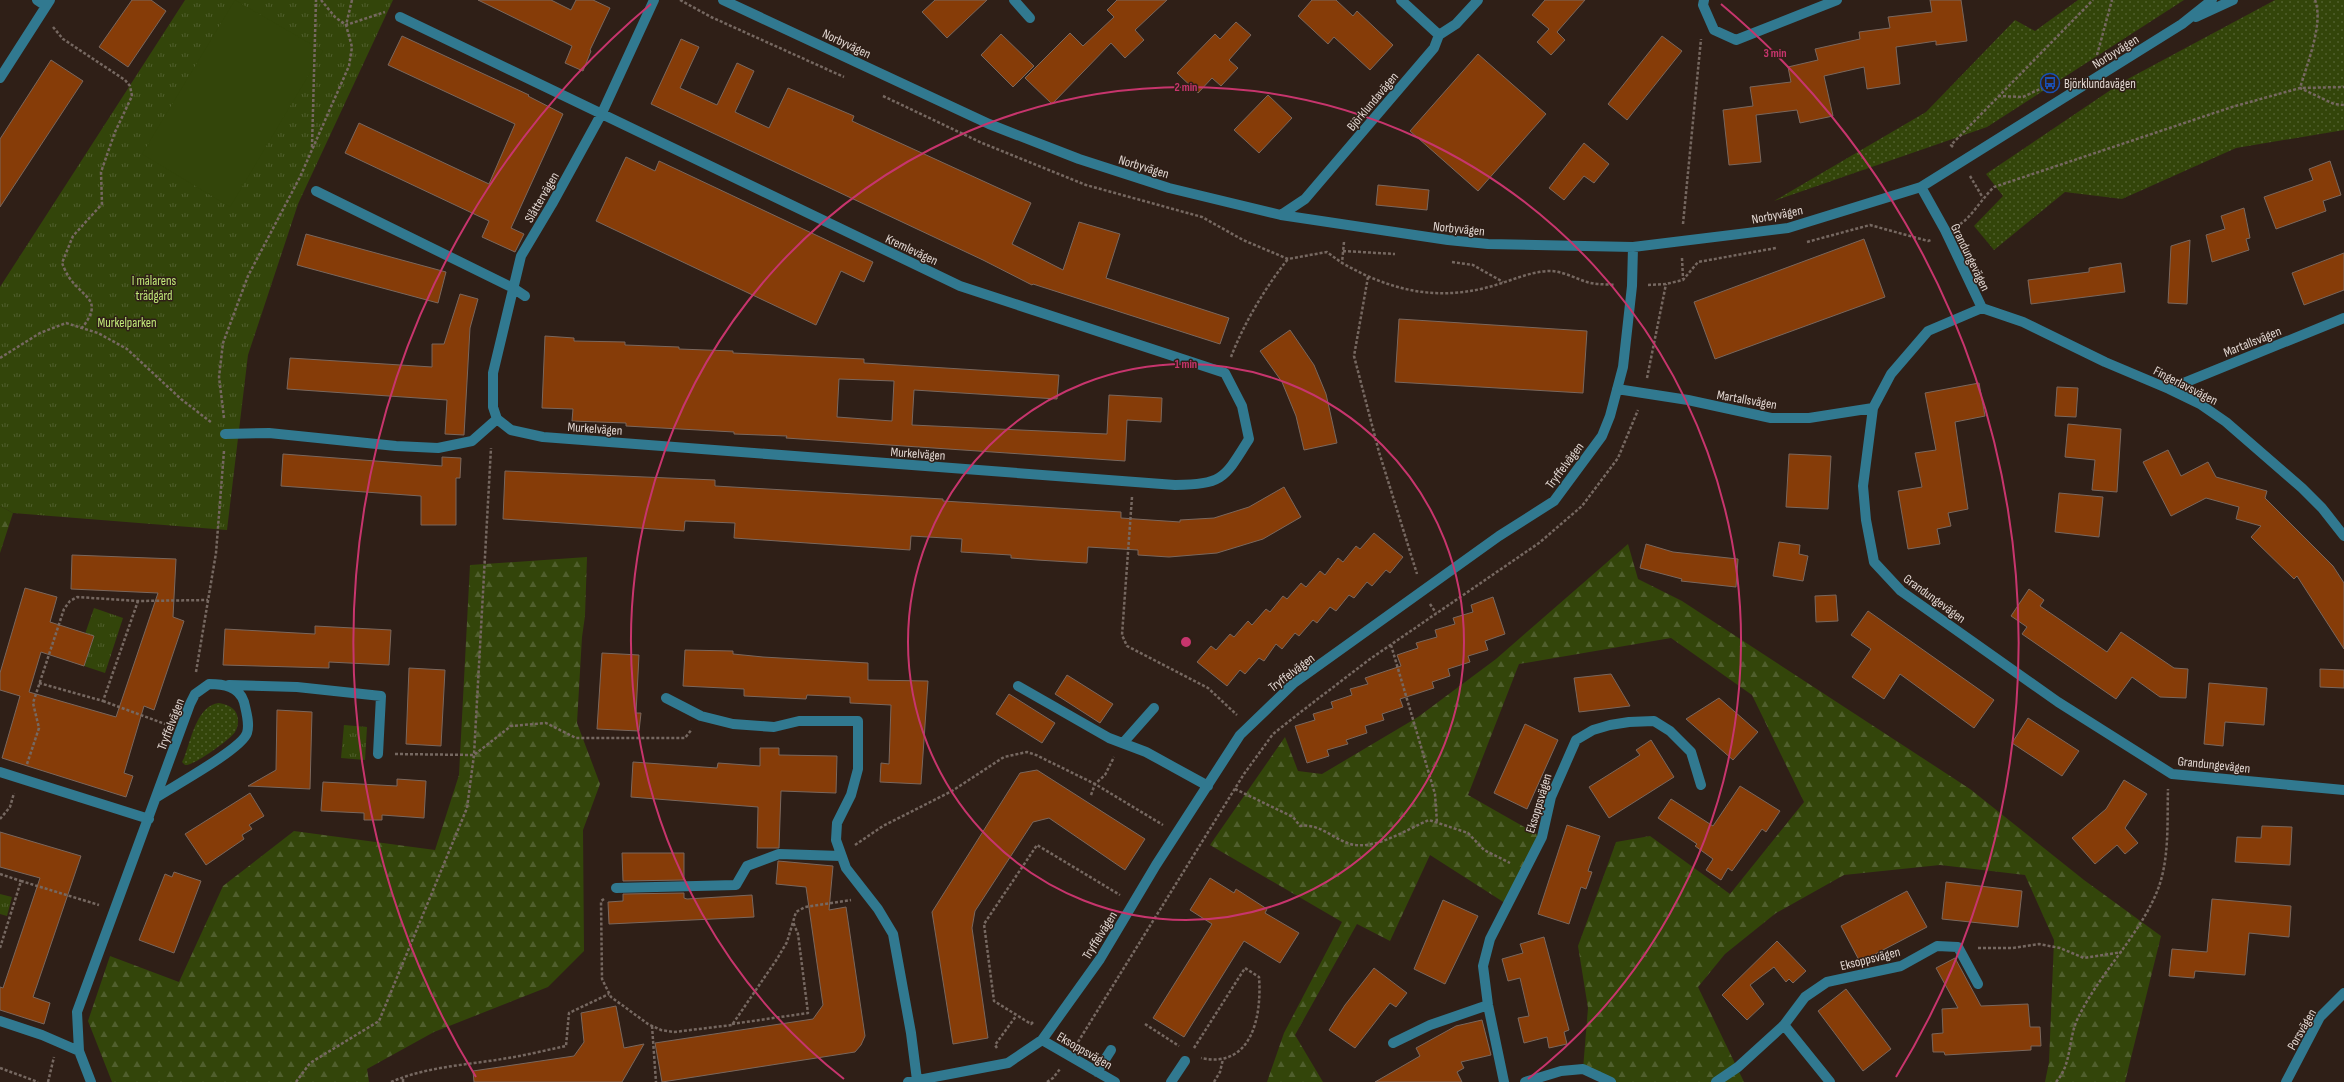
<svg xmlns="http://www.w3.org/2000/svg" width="2344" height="1082" font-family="'Sofia Sans Condensed',sans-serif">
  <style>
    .grass { fill: url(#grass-dots) }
    .forest { fill: url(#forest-firs) }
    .park { fill: url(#park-tufts) }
    .garden { fill: #33450a }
    .building { fill: #863c08; stroke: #7a675d; fill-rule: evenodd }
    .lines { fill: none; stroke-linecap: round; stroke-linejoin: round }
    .path { stroke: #766861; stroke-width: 2.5; stroke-dasharray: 3 2; stroke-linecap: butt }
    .minor { stroke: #317990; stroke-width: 10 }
    .ring { fill: none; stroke: #c7356d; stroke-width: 2 }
    .labels { text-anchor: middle; stroke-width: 3; stroke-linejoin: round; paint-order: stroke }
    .street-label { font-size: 13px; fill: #e2d7d2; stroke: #2f1f17 }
    .poi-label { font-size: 13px; fill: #e2d7d2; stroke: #2f1f17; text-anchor: start }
    .park-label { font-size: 13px; fill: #c1e979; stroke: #2f1f17 }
    .centre { fill: #c7356d; stroke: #2f1f17; stroke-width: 2 }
    .ring-label { font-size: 12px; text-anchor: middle; font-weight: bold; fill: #c7356d; stroke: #2f1f17; stroke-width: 3; stroke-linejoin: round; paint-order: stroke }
  </style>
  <defs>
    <pattern id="grass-dots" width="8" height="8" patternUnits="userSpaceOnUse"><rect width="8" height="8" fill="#33450a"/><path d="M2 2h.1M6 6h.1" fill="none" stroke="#505f2d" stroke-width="1.8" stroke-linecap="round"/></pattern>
    <pattern id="forest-firs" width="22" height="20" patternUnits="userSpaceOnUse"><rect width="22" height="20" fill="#33450a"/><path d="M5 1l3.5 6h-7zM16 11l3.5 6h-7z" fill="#505f2d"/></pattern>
    <pattern id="park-tufts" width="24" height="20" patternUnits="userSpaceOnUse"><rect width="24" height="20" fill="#33450a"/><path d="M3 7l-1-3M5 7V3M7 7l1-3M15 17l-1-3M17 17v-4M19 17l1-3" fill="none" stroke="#505f2d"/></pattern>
  </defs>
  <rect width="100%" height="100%" fill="#2f1f17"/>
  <!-- grass -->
  <path class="grass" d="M2078,0H2184L1987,127L1774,201L1926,112L2015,20L2035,31Z
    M2275,0H2344V130L2236,148L2122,199L2065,192L1994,250L1974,226L2003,196L1986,174L2124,81Z
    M219,703C225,704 231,706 235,711C239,717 239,725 235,732C231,739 192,767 185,765L182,762L184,758C191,740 197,705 219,703Z"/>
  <!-- forest -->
  <path class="forest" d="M0,506L13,513L0,553Z
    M1628,544L1638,579L1682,601L1970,789L2084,880L2161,936L2125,1082H2045L2049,1062L2054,940L2025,875L1940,865L1844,875L1776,913L1725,954L1698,987L1744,1082H1611L1583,1069L1588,1008L1578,946L1616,842L1650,836L1730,894L1804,802L1752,695L1671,638L1519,664L1468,795L1542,837L1508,905L1430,855L1390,941L1357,924L1295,1035L1323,1082H1267L1284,1033L1342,922L1210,845L1285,737L1298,771L1322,774L1418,717L1496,659Z
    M587,557L585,616L582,637L577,723L600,784L583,830L584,951L548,987L434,1032L367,1069L369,1082H112L88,1021L110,956L179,982L223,886L294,831L435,850L459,775L470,565Z"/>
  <!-- park -->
  <path class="park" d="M185,0H393L298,204L248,355L227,530L13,513L0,506V287Z
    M94,608L123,618L105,673L84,666L94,637L85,634Z
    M344,725L367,727L365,760L341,758Z
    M0,894L12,897L7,916L0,914Z"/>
  <!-- garden -->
  <path class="garden" d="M235,0L323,51L230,207L142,154Z"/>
  <!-- building -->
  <path class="building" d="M132,0H151L166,11L128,67L99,47Z
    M478,0H551L571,10L576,0H593L610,8L590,50L591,51L583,71L565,63L572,46Z
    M935,0H987L947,38L922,12Z
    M1117,0H1167L1135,30L1144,40L1125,58L1111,43L1052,104L1025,78L1070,33L1083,46L1114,17L1107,10Z
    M1312,0H1336L1353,16L1357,11L1393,45L1370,70L1334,37L1328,44L1298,16Z
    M1545,0H1585L1557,32L1565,40L1551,55L1537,42L1549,29L1532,15Z
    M1930,0H1961L1967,41L1936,45V41L1896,47L1900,84L1867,89L1864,67L1824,76L1833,116L1800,123L1797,110L1756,115L1761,162L1729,165L1723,110L1753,106L1750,87L1791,82L1788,67L1818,60L1815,49L1860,39L1859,32L1890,28L1888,17L1932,12Z
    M1236,22L1251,35L1229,60L1238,68L1221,86L1212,78L1198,93L1177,73L1215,34L1220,39Z
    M1001,34L1034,66L1013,87L981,55Z
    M402,36L529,95L528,96L563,114L511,228L524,234L515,252L482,237L489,221L345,153L359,123L489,184L515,124L388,65Z
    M1662,36L1682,51L1627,120L1608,104Z
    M681,39L699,47L680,88L717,105L737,63L754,71L735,112L769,128L788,88L854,116L852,121L1031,203L1012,244L1063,270L1079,222L1120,234L1106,278L1229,318L1220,344L1033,284L1032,285L983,260L651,104Z
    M1478,54L1546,114L1478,191L1410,131Z
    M51,60L83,81L0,207V139Z
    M1268,95L1292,118L1259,153L1234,130Z
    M1584,143L1609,164L1594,183L1584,176L1564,200L1549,188Z
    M626,157L655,171L659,161L873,262L864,282L841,271L816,325L596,221Z
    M2330,161L2341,195L2323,201L2326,211L2276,229L2264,197L2313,180L2309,169Z
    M1378,185L1429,190L1427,210L1376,205Z
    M2244,208L2250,238L2246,239L2249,250L2212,262L2206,235L2225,229L2221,216Z
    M306,234L446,272L438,303L297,265Z
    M1864,239L1885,297L1715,359L1694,302Z
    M2190,240L2187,304L2168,303L2171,246Z
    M2344,253V290L2304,305L2292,273Z
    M2121,263L2125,292L2031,304L2028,280L2089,272V268Z
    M460,294L478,299L470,328L464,435L445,434L447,400L287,389L290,358L432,367V344H444Z
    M1399,319L1587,331L1583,393L1395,382Z
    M1290,330L1314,365L1326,394L1337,443L1304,450L1296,416L1282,382L1260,351Z
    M545,336L574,338V341L625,342V345L679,347V349L733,351V353L864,359V363L1059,375L1057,399L914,390L912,425L1107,434L1109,395L1162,398L1161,422L1127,420L1125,461L786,438L787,436L734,434V432L626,426V423L572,421L573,409L542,408ZM839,379L894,381L892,421L837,417Z
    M1979,383L1985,416L1955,422L1968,509L1948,513L1951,526L1937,529L1940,544L1908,549L1898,491L1922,487L1915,453L1936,450L1925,393Z
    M2057,387L2078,388L2076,417L2055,416Z
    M2068,424L2121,429L2117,492L2092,490L2095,460L2065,457Z
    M2168,450L2181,476L2208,462L2216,477L2267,491L2265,498L2333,566L2344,583V649L2297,576L2294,579L2251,537L2261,526L2236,519L2239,507L2206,498L2171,516L2143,462Z
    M283,454L442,466V457L461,458L460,478H456V525H421V496L281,486Z
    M1789,454L1831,456L1828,509L1786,507Z
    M505,471L715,480V486L943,499V501L1121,512V518L1180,522V520L1214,518L1249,507L1284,487L1301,517L1263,539L1217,553L1169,557L1138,555V550L1088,547L1087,563L1037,560L1011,558V555L961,552L962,539L911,536L910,550L734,538L735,523L685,521L684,531L503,519Z
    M2059,493L2103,497L2099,537L2055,532Z
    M1374,533L1403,557L1390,573L1386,570L1372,586L1367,582L1354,598L1349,595L1336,611L1330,607L1317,623L1313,620L1299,636L1295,633L1282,649L1276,644L1264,661L1259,658L1245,674L1240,670L1227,686L1197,662L1211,646L1216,650L1230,634L1234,637L1248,621L1252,625L1266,609L1270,612L1283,596L1287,599L1301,583L1306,587L1320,571L1325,575L1338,558L1343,562L1356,546L1360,549Z
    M1779,542L1800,545L1799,554L1808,556L1803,581L1773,576Z
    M1646,544L1673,552L1738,559L1736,587L1681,581L1682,579L1640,568Z
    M72,555L176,559L173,617L184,621L154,710L144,706L124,773L133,776L126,797L2,758L20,696L0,690V673L25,588L57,597L50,622L94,636L84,666L41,652L29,692L116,717L158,593L71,589Z
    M2029,589L2044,600L2040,606L2107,652L2121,632L2174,668L2188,669L2186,698L2160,697L2132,677L2116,699L2022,634L2027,627L2011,616Z
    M1836,595L1838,621L1816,622L1815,596Z
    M1493,597L1505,634L1485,641L1488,650L1468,656L1470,662L1448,669L1450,676L1432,682L1434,688L1400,699L1403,707L1382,714L1384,720L1365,726L1367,733L1346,740L1348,744L1327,750L1329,756L1307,763L1295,726L1315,720L1313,714L1333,708L1331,702L1352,695L1350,689L1368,684L1365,678L1401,666L1397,655L1418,648L1416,643L1437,637L1435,630L1455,624L1453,618L1473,612L1471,605Z
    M1868,611L1994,700L1974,728L1900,674L1884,699L1852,677L1871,649L1851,635Z
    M315,626L391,630L389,665L329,662V668L223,665L225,629L315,634Z
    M685,650L733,651V654L763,657L868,663V680L928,681L921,784L880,782L881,763L889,764L891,705L850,703V697L807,695L806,699L744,696V689L683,686Z
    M602,653L639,655L636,713H641L639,731L597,729Z
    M409,668L445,670L441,746L406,744Z
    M2320,669L2344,670V688L2320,687Z
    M1611,674L1630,706L1579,712L1574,678Z
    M1067,675L1113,704L1100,723L1055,694Z
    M2209,683L2267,688L2264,725L2225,722L2223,746L2204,744Z
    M1009,694L1055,723L1042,743L996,714Z
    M1719,698L1758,732L1733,760L1686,719Z
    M277,710L312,712L310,789L248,786L276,770Z
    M2028,718L2079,751L2062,776L2012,743Z
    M1525,724L1558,740L1527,809L1494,793Z
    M1651,740L1674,777L1609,818L1589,787L1640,755L1636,750Z
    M760,748H779V755L837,756L836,793L781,791L779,848H757L758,807L631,797L633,762L717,768L718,763L760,766Z
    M1037,770L1145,839L1125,870L1049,818L1033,822L975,911L972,928L988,1038L953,1044L932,912L1020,773Z
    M397,779L426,781L424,818L382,815V820H364V813L321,811L323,782L397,786Z
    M2124,780L2147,794L2125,828L2138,843L2125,854L2117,845L2095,864L2072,838L2106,809Z
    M1740,786L1780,811L1766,832L1762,829L1732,871L1728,868L1721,880L1706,870L1713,859L1695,846L1697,844L1658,818L1671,799L1713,826Z
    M250,793L264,816L249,825L252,829L242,835L244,839L206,865L185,834Z
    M1567,825L1600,836L1588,871L1592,872L1586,889L1581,887L1569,924L1538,914Z
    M2262,826L2292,827L2290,865L2235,862L2237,837L2261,838Z
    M0,832L81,856L33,997L50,1003L44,1024L0,1010V987L3,988L40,878L0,867Z
    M622,853H684V880L623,881Z
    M778,861L833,866L829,910L846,907L865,1036L861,1045L855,1052L662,1082L655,1043L813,1019L823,1005L806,887L776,884Z
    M174,872L201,881L174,953L139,940L165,874L172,877Z
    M1210,878L1234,893L1236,889L1267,909L1265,913L1299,933L1280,963L1244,941L1184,1037L1153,1018L1212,924L1190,910Z
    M1946,882L2022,891L2018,927L1942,919Z
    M1907,891L1927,927L1860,962L1841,926Z
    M684,893V898L687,899L752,895L754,917L609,924L608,902L623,901V894Z
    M2212,899L2291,906L2289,937L2249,933L2245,975L2195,971L2194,978L2169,976L2172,949L2207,952Z
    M1443,900L1478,916L1445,984L1414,969Z
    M1544,937L1569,1030L1564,1032L1567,1044L1549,1048L1547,1037L1524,1043L1518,1018L1529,1016L1520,978L1508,981L1502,959L1523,953L1520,944Z
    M1777,941L1806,971L1793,983L1789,979L1786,982L1774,967L1750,985L1764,1004L1747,1020L1722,995Z
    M1955,958L1981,1006L2028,1004L2030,1027H2040L2041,1046H2031V1050L1945,1055L1944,1052H1933L1932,1034L1943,1033L1942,1009L1958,1008L1936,968Z
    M1374,968L1407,993L1396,1007L1390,1003L1355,1048L1329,1030L1345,1005Z
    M1846,989L1891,1049L1863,1071L1818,1011Z
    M616,1006L624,1048L644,1044L622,1082H474L473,1071L574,1056L584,1042L581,1013Z
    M1482,1020L1491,1055L1461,1062L1464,1068L1457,1072L1462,1082H1375L1420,1056L1416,1048L1456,1026Z"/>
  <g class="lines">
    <!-- path -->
    <path class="path" d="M352,0L346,25L385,12
      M680,0L711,17L844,77
      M2315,0C2324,23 2307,64 2300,88L2334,104L2344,105
      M53,27L63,39L125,80L130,86L132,96L115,132L101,172L102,204L73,236L62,263C64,268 67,275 71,280C86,299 103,301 82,328
      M2097,55L2112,0
      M883,96L982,143L1086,185L1202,217L1243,240L1288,259L1327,252L1342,263
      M1998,96L2023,97L2044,87
      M312,147L316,0
      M1953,147L1951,145L2093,0
      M1970,176L1983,198
      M1683,224L1701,39
      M1960,224C1969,220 1984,196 1994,187L2232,107L2300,88L2344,87
      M1344,242L1342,263C1388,289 1432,301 1485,288C1506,283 1525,273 1547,271C1561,270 1574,278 1587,282C1596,285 1606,284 1615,285
      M1807,242L1870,225L1928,241L1931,240
      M1343,251L1395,254
      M1682,258L1683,279
      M1452,262L1473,265L1503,282
      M1368,277L1354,356L1379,452L1417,574
      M1648,285L1666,284L1683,280L1698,262L1776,248
      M1231,357C1243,325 1266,286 1288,259
      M0,358L40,333L66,323L98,333L127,349L181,399L212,423
      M1647,378L1666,284
      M224,418L219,377L223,343L248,276L300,177L349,66L352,47L346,25L335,17L321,0
      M1132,497L1122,635L1127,646L1208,688L1237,715
      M1430,604L1436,613
      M1391,645L1435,794L1437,823
      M196,672L216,553L224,451
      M39,683L103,701L138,601
      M103,701L165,724
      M395,754L474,755L511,726L546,723L576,738H685L692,729
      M27,764L39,728L33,703L64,609L70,601L77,597L138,601L208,600
      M1235,789L1293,817L1300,826C1319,823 1332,838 1350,844C1375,851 1407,829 1429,820L1468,833L1484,850L1510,863
      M1091,795L1095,784L1105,775L1114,757
      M0,819L10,807L14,793
      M855,845L883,826L952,791L1004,757L1027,752L1036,755L1095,784L1163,825
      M0,874L21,881
      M604,899L601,901L602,979L611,997L648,1024L661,1030L674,1032L732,1025L777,959L787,942L796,912L805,907L851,900
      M0,948L21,881L99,905
      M1978,948H2013L2039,944L2060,948L2084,958L2122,952
      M1033,1022L1031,1024L994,1001L984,924L1037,845L1120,895
      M732,1024L808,1013L798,934L793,922
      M1145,1024L1179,1046
      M652,1026L656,1082
      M1078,1042L1244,774L1273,734L1302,711L1370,659L1539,543L1582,506L1618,458L1638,410
      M997,1048L995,1045L1016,1016
      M1194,1048L1245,968L1259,977C1262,1016 1252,1069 1201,1058
      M0,1068L38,1082
      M48,1082L54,1057
      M296,1082L310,1063L379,1021L467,808L474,755L491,448
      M391,1082C428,1066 469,1065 508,1058C527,1055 547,1050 566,1046L569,1013L609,994
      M403,1082V1077
      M1047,1082L1053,1078L1060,1069
      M1214,1082L1220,1072L1223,1059
      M2056,1082C2072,1064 2068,1040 2077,1020C2098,975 2136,940 2156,894C2170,862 2167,823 2168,789"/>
    <!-- minor -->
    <path class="minor" d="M37,0L46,6
      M723,0L989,124L1079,159L1169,188L1281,215L1448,240L1488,244L1633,247L1788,228L1921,187L2182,24L2212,0
      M1014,0L1030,18
      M1401,0L1439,35
      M1704,0L1703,5L1714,30L1736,40L1837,0
      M400,17L960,286L1225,373L1242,406L1249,439C1224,479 1223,484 1175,485L543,437L511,430L497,419
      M2196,17L2233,0
      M0,78L50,0
      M1921,187L1945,230L1982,308L1928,331L1891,374L1873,408L1863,486L1866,520L1874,562L1901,591L2058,702L2172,774L2344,790
      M316,191L513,288L525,296
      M1281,215L1305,199L1434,48L1439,35L1456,24L1478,0
      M1982,308L2023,322L2105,362L2169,389L2200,404L2226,422L2302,488L2322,508L2344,536
      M1617,389L1688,400L1771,418H1809L1873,408
      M2169,389L2344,318
      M497,419L493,407V373L521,256L552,204L602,113L654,0
      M225,434L269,433L396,446L438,448L472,441L497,419
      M229,685L297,687L381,696L378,754
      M1018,686L1109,738L1146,752L1208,786
      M666,698L701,716L733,724L774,727L799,721H858V769L851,795L837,823L836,840L846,868L878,909L893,934L911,1033L917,1080
      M1123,743L1154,708
      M0,772L149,819
      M616,888L736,885L747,866L779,854L841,856
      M0,1021L42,1035L79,1051
      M1784,1025L1805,997L1827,982L1901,966L1937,946L1958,947L1978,984
      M1042,1040L1115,1082
      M1393,1043L1430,1025L1488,1005
      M1097,1072L1111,1050
      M91,1082L79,1051L77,1012L190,704L195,694L209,684C223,684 239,686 244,702C246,711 250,724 247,733C242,749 174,786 157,797
      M908,1082L1008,1063L1042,1040L1100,959L1156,865L1240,735L1294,683L1499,536L1554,501L1602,436L1610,416L1623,367L1632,286L1633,247
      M1171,1082L1185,1061
      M1504,1082L1488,1005L1483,966L1490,939L1542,837L1551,797L1576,740L1593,730L1610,725L1629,722L1654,721L1670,731L1691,752L1701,785
      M1525,1082L1561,1071L1583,1069L1611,1082
      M1716,1082L1738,1067L1784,1025L1830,1082
      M2286,1082L2320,1017L2344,993"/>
  </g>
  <!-- distance rings -->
  <g class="ring">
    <circle cx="1186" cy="642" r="278"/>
    <path d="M844 1079A555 555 0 1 1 1528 1079"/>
    <path d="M476 1077A833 833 0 0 1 651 4M1721 4A833 833 0 0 1 1896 1077"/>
  </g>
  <!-- icons -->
  <defs>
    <symbol id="bus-ring" viewBox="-11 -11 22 22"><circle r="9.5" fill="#2f1f17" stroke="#1a4fb4" stroke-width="1.5"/><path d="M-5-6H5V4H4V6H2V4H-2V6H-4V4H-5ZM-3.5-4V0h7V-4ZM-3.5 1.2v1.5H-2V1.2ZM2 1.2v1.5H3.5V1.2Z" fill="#1a4fb4"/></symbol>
  </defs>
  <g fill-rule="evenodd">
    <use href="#bus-ring" x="2039" y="72" width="22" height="22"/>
  </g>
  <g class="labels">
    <!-- street labels -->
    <g class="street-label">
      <text transform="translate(847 43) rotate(25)" y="5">Norbyvägen</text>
      <text transform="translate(2115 51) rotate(-32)" y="5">Norbyvägen</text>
      <text transform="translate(1372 101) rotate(-50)" y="5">Björklundavägen</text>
      <text transform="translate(1144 166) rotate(17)" y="5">Norbyvägen</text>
      <text transform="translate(541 197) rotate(-60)" y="5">Slåttervägen</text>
      <text transform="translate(1777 214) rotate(-11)" y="5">Norbyvägen</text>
      <text transform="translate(1459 228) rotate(6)" y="5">Norbyvägen</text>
      <text transform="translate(912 249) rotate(25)" y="5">Kremlevägen</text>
      <text transform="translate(1971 257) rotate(64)" y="5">Grandungevägen</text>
      <text transform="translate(2252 341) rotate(-22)" y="5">Martallsvägen</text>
      <text transform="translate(2186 385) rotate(27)" y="5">Fingerlavsvägen</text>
      <text transform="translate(1747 399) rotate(10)" y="5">Martallsvägen</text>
      <text transform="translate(595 428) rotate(4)" y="5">Murkelvägen</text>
      <text transform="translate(918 453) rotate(4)" y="5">Murkelvägen</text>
      <text transform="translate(1564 465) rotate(-53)" y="5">Tryffelvägen</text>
      <text transform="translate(1935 598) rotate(36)" y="5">Grandungevägen</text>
      <text transform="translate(1291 672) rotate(-37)" y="5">Tryffelvägen</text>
      <text transform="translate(170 724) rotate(-69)" y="5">Tryffelvägen</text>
      <text transform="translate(2214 764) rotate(6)" y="5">Grandungevägen</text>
      <text transform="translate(1538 803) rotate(-73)" y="5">Eksoppsvägen</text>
      <text transform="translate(1099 935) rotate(-58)" y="5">Tryffelvägen</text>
      <text transform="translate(1870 958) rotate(-14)" y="5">Eksoppsvägen</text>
      <text transform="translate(2301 1029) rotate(-60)" y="5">Porsvägen</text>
      <text transform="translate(1085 1050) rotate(30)" y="5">Eksoppsvägen</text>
    </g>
    <!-- poi labels -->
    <g class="poi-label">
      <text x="2064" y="88">Björklundavägen</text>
    </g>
    <!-- park labels -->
    <g class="park-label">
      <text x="154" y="285">I målarens<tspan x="154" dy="15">trädgård</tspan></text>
      <text x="127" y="327">Murkelparken</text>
    </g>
  </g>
  <circle cx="1186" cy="642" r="6" class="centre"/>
  <g class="ring-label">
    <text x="1775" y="57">3 min</text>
    <text x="1186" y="91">2 min</text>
    <text x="1186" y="368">1 min</text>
  </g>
</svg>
